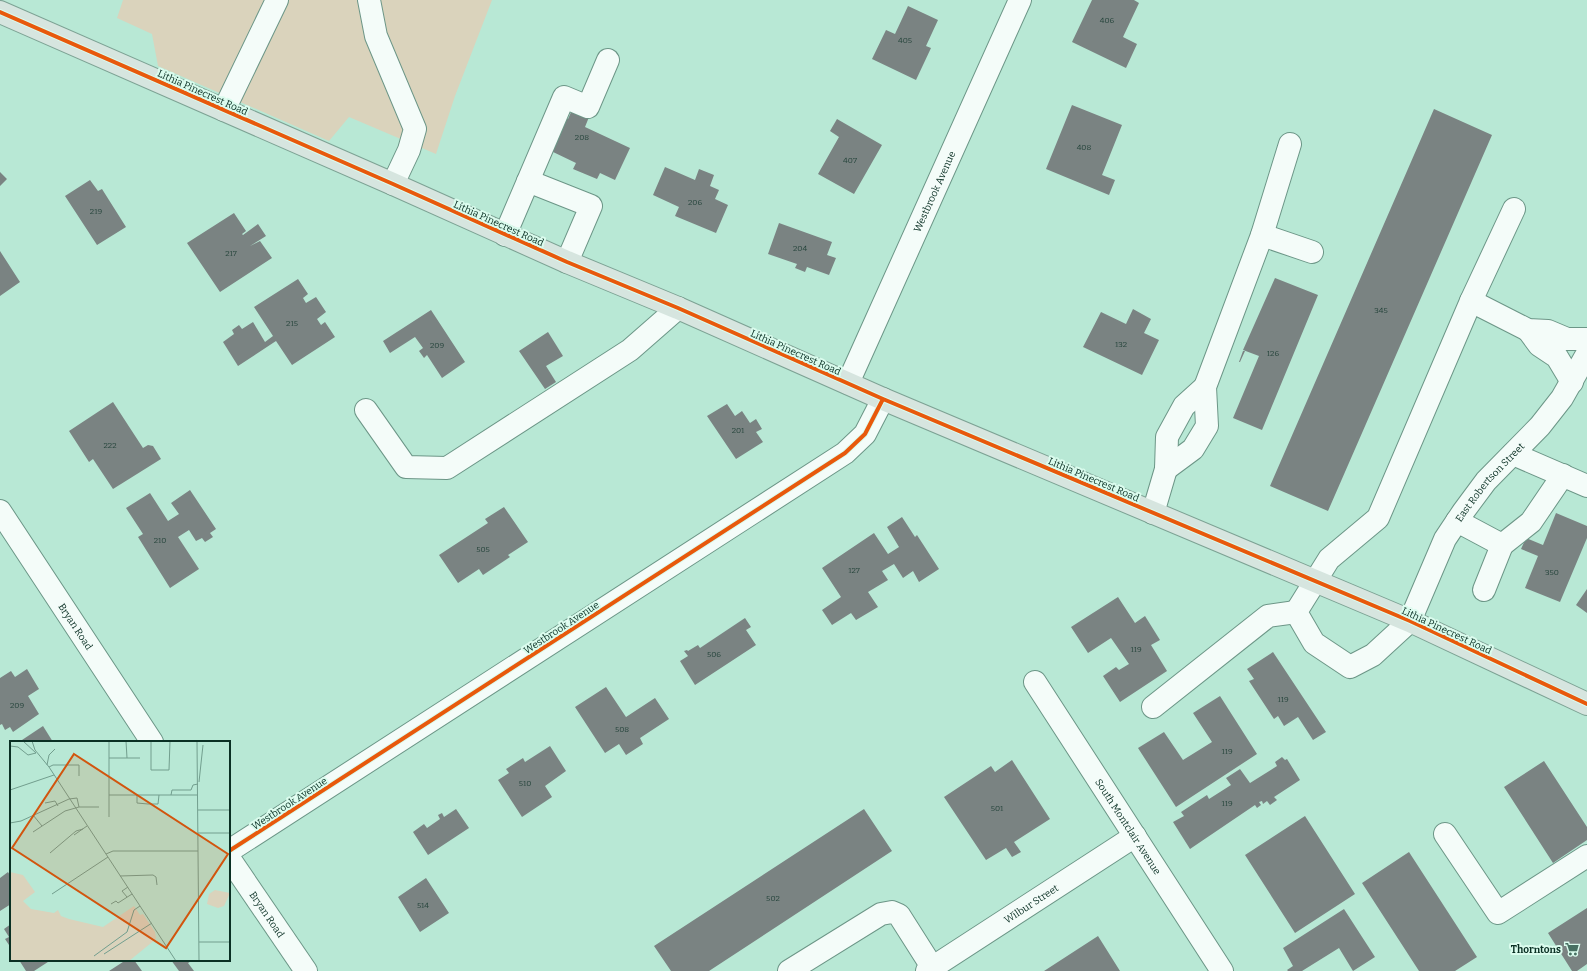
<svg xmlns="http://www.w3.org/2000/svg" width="1587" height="971" font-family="Bitter,serif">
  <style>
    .green { fill: #dad3bc }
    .building { fill: #7a8382 }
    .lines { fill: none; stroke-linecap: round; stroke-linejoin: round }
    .minor-casing { stroke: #6c9687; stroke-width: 24 }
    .major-casing { stroke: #7da294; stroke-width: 24 }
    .minor { stroke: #f4fcf9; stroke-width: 22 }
    .major { stroke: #d6e5df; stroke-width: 22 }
    .cycleway-casing { stroke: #dbfcee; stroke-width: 6 }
    .cycleway { stroke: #e8590c; stroke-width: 4 }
    .labels { text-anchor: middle; stroke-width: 4; stroke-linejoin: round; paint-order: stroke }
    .number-label { font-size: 8px; fill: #26453c }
    .street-label { font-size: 10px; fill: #0a3024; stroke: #dbfcee }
    .poi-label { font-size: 10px; font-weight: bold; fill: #0a3024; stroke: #dbfcee; text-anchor: end }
    .inset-road { fill: none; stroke: #729e8e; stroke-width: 1 }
    .view { fill: #d2550e; fill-opacity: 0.15; stroke: #d2550e; stroke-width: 2 }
    .inset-edge { fill: none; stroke: #0a3024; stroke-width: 2 }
  </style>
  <rect width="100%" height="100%" fill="#b8e8d5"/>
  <!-- green -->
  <path class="green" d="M123,0H492L455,96L436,154L349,117L329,141L158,66L152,34L117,18Z"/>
  <!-- building -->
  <path class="building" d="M1092,0H1134L1139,3L1123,37L1137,44L1126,68L1072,42Z
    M908,6L938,20L926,46L931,48L916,80L872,59L886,30L895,34Z
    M1072,105L1122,125L1102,175L1115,180L1109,195L1046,169Z
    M1434,109L1492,135L1328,511L1270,486Z
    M572,110L589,117L585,127L630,148L615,180L600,173L597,179L573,169L576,163L551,151L566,119H568Z
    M837,119L882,145L854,194L818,174L839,137L830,131Z
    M665,167L695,180L699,169L714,175L710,186L719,190L715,199L728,205L716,233L675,216L679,207L653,195Z
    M0,172L7,179L0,186Z
    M90,180L98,191L102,189L126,227L97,245L65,196Z
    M234,213L246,231L242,234L243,235L258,224L266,236L250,246L260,241L272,258L220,292L187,243Z
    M779,223L832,242L827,255L836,258L829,275L807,267L805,272L795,268L797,264L768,254Z
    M0,251L20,282L0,296Z
    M1275,278L1318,295L1262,430L1233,418L1259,356L1243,350Z
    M298,279L308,294L303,298L306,303L316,297L326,312L317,319L321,325L325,322L335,337L292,365L276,341L238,366L223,342L234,334L232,330L239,325L242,329L253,322L265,342L273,336L254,307Z
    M1133,309L1151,319L1144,333L1159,340L1142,375L1083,347L1101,312L1126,324Z
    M431,310L465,362L442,378L427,355L424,358L419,351L423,348L415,337L390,353L383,341Z
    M548,332L563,356L546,366L556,382L545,389L519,351Z
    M1243,351H1245L1240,362H1239Z
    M113,402L143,448L148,445L153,446L161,459L113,489L93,459L89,462L69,431Z
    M727,404L735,416L742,411L750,423L756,419L762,429L756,432L763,442L736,459L707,416Z
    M190,490L216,529L210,533L213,537L205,542L202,538L196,541L189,530L178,537L199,569L170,588L138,537L143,534L126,508L150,493L168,521L179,514L171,503Z
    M504,507L528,542L508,555L510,557L483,575L479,569L458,583L439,555L488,523L485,519Z
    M1556,513L1587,526V538L1560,602L1525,588L1538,556L1521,549L1526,538L1543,545Z
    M902,517L915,537L917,535L939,569L919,582L913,571L903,578L894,564L882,571L888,580L868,592L878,607L856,620L851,613L832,625L822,610L841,597L822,568L874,533L888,554L899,547L887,527Z
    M1587,589V613L1576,605Z
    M1118,597L1135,623L1145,616L1160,640L1151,645L1167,671L1120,702L1103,676L1116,667L1119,670L1129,664L1111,638L1088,653L1071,627Z
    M745,618L751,627L746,630L756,645L695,685L680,661L688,656L684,651L687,650L688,651L698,645L700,648Z
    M1273,652L1326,732L1313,740L1298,717L1284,726L1278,716L1274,719L1249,681L1254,679L1247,669Z
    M27,669L39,689L28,696L39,714L13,732L10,727L5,730L2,724L0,725V678L11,671L15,677Z
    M606,687L626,717L655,698L669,719L640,738L643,744L626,755L619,744L605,753L575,707Z
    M1220,696L1257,754L1176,807L1138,748L1164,732L1183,760L1212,742L1193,713Z
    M43,726L53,742H19Z
    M550,746L566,771L545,786L552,797L522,817L498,780L509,773L506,769L523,758L525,762Z
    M1282,757L1285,760L1287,759L1300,780L1274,797L1277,800L1270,805L1267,801L1263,804L1262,801L1259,802L1261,805L1257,808L1255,805L1190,849L1173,822L1184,816L1181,812L1207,795L1209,799L1231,785L1226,778L1240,769L1250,783L1277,766L1275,762Z
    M1012,760L1050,819L1014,842L1021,852L1012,857L1006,848L986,860L944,797L991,766L995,772Z
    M1544,761L1587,827V840L1553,863L1504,787Z
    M456,809L469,828L428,855L413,832L424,824L427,828L440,819L438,815L442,813L444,817Z
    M864,809L892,851L709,971H671L654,946Z
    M1305,816L1355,894L1295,933L1245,855Z
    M1409,852L1477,957L1455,971H1419L1362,883Z
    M8,872L11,877V904L0,911V878Z
    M426,878L449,913L420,932L398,897Z
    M1587,908V964L1577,971H1572L1548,933Z
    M1344,909L1375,957L1353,971L1339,948L1302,971H1288L1287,970L1293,966L1283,948Z
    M11,924V948L5,939L9,937L4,929Z
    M1098,936L1120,971H1044Z
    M19,960H51L34,971H26Z
    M126,960H134L142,971H109Z
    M171,960H193L188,963L194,971H179Z"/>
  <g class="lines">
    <defs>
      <g id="minor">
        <path d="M369,0L376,36L415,129L409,150L393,184"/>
        <path d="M224,110L277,0"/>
        <path d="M528,181L591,206L567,262"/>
        <path id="s1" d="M1514,209L1471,301L1378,518L1329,559L1296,612L1314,643L1350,667L1373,655L1410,621L1445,539L1463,512L1486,481L1540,426L1562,398L1587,354"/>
        <path d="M505,235L564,97L588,107L608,60"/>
        <path d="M1262,235L1312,252"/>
        <path d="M1471,301L1528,330L1548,331L1567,339H1587"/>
        <path d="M1528,330L1539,345L1557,357L1572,382"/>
        <path id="s2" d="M848,383L1020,0"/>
        <path d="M366,410L406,467L447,468L630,350L678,308"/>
        <path d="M1513,454L1587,486"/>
        <path d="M1166,469L1193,449L1207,426L1205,387L1262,235L1290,144"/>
        <path id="s3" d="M0,511L152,742"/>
        <path d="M1153,513L1166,469L1167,437L1184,406L1205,387"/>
        <path d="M1457,521L1502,545L1531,522L1563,475"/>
        <path d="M1484,590L1502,545"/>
        <path id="s4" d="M1035,682L1222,971"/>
        <path d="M1153,707L1268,616L1296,612"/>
        <path d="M1445,834L1498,913L1587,856"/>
        <path d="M229,851L845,453L865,434L883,399"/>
        <path id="s5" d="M229,858L306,971"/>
        <path d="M789,971L881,914L892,912L899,915L932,967"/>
        <path id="s6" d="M927,971L1135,836"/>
      </g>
      <path id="major" d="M0,12L393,184L567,262L678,308L883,399L1410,621L1587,704"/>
    </defs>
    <!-- minor casing -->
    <use href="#minor" class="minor-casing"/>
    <!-- major casing -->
    <use href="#major" class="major-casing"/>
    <!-- minor -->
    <use href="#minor" class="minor"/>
    <!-- major -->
    <use href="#major" class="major"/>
    <defs>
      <path id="cycleway" d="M0,12L393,184L567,262L678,308L883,399L1410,621L1587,704
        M229,851L845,453L865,434L883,399"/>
    </defs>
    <!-- cycleway casing -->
    <use href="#cycleway" class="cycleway-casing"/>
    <!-- cycleway -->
    <use href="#cycleway" class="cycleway"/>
  </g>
  <!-- icons -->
  <defs>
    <symbol id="supermarket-bare" viewBox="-9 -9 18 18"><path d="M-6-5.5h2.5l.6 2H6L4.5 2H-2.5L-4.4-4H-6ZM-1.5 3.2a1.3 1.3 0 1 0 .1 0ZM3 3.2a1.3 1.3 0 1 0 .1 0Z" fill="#477062" stroke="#dbfcee" stroke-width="2.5" paint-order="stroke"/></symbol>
  </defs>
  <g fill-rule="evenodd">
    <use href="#supermarket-bare" x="1562" y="939" width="20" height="20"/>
  </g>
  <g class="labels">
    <!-- number labels -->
    <g class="number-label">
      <text x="1107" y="23">406</text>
      <text x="905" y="43">405</text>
      <text x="582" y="140">208</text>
      <text x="1084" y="150">408</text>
      <text x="850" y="163">407</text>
      <text x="695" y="205">206</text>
      <text x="96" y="214">219</text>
      <text x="800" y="251">204</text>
      <text x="231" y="256">217</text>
      <text x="1381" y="313">345</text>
      <text x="292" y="326">215</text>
      <text x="1121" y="347">132</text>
      <text x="437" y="348">209</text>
      <text x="1273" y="356">126</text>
      <text x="738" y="433">201</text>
      <text x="110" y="448">222</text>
      <text x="160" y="543">210</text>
      <text x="483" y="552">505</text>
      <text x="854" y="573">127</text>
      <text x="1552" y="575">350</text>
      <text x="1136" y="652">119</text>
      <text x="714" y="657">506</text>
      <text x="1283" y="702">119</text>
      <text x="17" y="708">209</text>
      <text x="622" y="732">508</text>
      <text x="1227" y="754">119</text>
      <text x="525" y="786">510</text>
      <text x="1227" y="806">119</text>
      <text x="997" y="811">501</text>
      <text x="773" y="901">502</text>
      <text x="423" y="908">514</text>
    </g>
    <!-- street labels -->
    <g class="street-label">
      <text transform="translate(203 92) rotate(24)" y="4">Lithia Pinecrest Road</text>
      <text dy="4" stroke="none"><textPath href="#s2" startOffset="210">Westbrook Avenue</textPath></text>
      <text transform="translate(499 223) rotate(24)" y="4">Lithia Pinecrest Road</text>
      <text transform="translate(796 352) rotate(24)" y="4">Lithia Pinecrest Road</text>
      <text transform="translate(1094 479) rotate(23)" y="4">Lithia Pinecrest Road</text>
      <text dy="4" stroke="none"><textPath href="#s1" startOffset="781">East Robertson Street</textPath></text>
      <text dy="4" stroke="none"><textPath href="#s3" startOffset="138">Bryan Road</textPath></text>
      <text transform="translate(561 627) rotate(-33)" y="4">Westbrook Avenue</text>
      <text transform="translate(1447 630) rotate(25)" y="4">Lithia Pinecrest Road</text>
      <text transform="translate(289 803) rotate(-33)" y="4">Westbrook Avenue</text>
      <text dy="4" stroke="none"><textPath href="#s4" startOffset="172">South Montclair Avenue</textPath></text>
      <text dy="4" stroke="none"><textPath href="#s6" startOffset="124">Wilbur Street</textPath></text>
      <text dy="4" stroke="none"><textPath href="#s5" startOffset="68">Bryan Road</textPath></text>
    </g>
    <!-- poi labels -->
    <g class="poi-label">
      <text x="1561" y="953">Thorntons</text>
    </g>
  </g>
  <!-- overview -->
  <g transform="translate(10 741)">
    <rect width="220" height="220" fill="#b8e8d5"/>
    <path d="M0,131L13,134L25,151L13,160L21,168L44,172L48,169L51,175L59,178L93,186L124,165L130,174L133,173L145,191L146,198L119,220H0ZM205,149L220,152L214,165L208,167L197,163L199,153Z" fill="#dad3bc"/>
    <path class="inset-road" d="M13,0L26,12M22,0L25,9L39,26L166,220M141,0V29H159L160,0M187,0L189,220M0,5L8,6L18,14L26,12M99,17H117L116,0M117,17H130M37,24L39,14L45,8M39,26L43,24H69V35M189,41L193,4M0,49L44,34M99,54H188M127,54V62L138,63H148L149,54M161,54L162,49H181L183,44L188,43M35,62L45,60L48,65M69,66H89M188,69H220M23,74L32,85M99,76V0M0,82L11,80L59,58L67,57L69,66L55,70L23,91M188,92H220M64,94L77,85M40,112L66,90L73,88M96,113L103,110H188M110,135L143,134L146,136L147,144M42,153L98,116M117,156L112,150L118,146M101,163L106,160L108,162L122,153M189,201H220M94,213L142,182M84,215L117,191L124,169L130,165"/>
    <path class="view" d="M64,13L218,113L156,207L2,107Z"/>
    <rect width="220" height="220" class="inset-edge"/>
  </g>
</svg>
